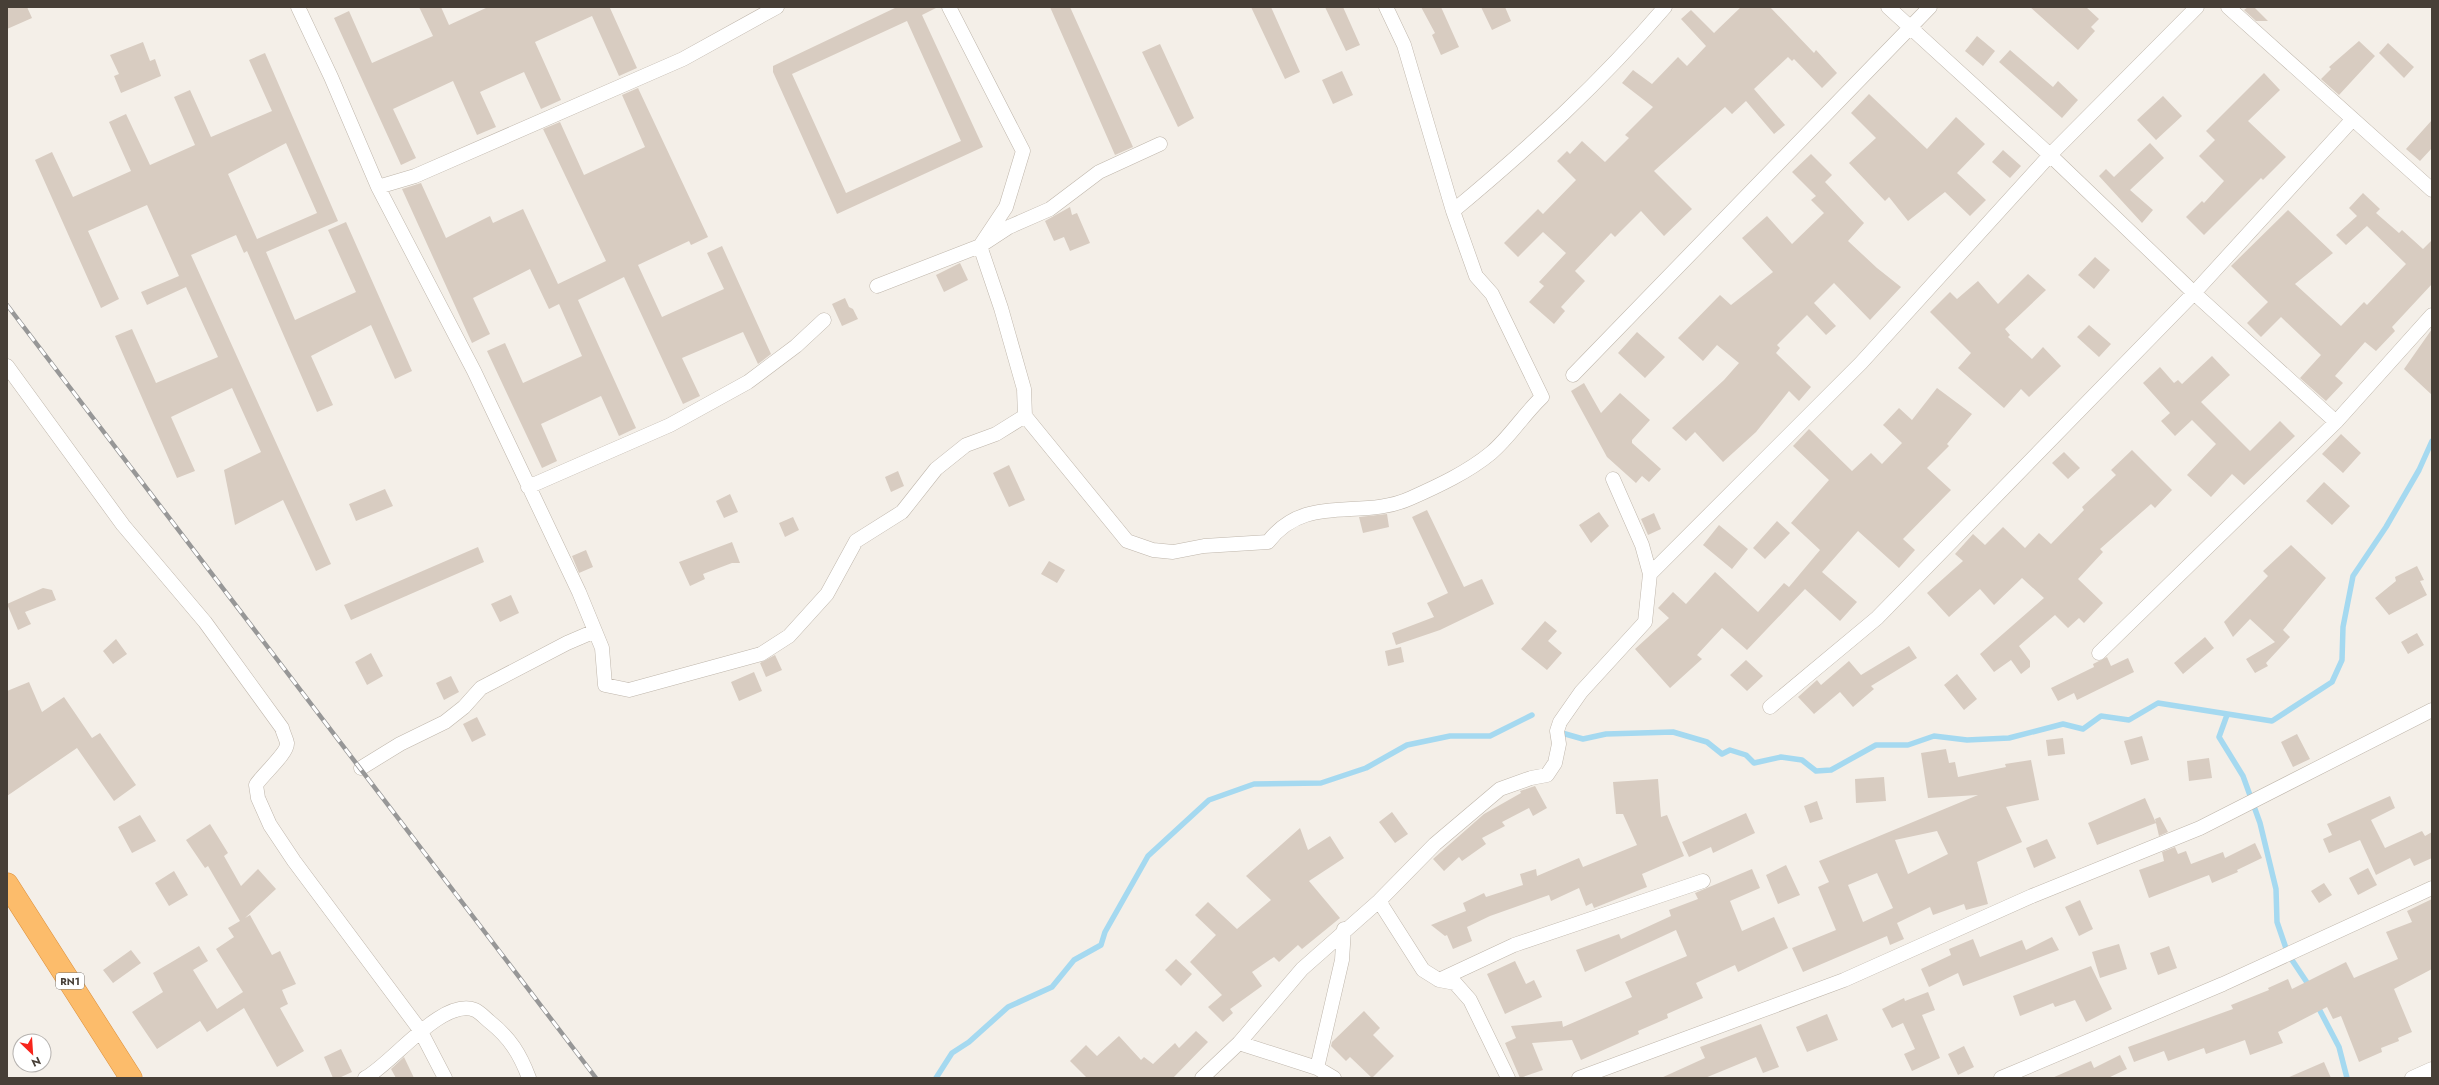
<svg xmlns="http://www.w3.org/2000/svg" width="2439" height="1085" font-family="Jost,sans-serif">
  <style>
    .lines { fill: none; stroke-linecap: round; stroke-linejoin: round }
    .stream { stroke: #a5d9f0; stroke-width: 5.5 }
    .building { fill: #d8ccc1; fill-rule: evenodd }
    .street-casing { stroke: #bfb6ab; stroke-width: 15 }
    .highway-casing { stroke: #dc8f3a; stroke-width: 23 }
    .street { stroke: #fff; stroke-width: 14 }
    .highway { stroke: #fcbc6b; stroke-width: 22 }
    .rail-casing { stroke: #979797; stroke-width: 4.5 }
    .rail { stroke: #fff; stroke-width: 3; stroke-dasharray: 9; stroke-linecap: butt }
    .labels { text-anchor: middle; stroke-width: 3; stroke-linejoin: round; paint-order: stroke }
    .shield { fill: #fff; stroke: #7e7973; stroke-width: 1 }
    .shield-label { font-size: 10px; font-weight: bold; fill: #473f37 }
  </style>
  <rect width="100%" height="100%" fill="#f4efe8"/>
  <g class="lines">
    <!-- stream -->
    <path class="stream" d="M2227,715L2219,737L2243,776L2260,823L2276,889L2277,922L2288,954L2310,987
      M1562,733L1583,739L1606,734L1673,732L1707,742L1722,754L1730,750L1746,755L1754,763L1781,757L1802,760L1816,771L1831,770L1876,745H1908L1934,736L1967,740L2009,738L2063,724L2083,729L2101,716L2129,720L2158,703L2272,721L2332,682L2342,660L2343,627L2353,576L2386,527L2419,470L2432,441
      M2317,1005L2339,1047L2347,1078
      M936,1078L952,1053L969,1042L1008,1007L1052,987L1074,960L1101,945L1105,932L1148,856L1209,800L1254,784L1321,783L1366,768L1407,745L1450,736H1490L1532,715"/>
  </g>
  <!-- building -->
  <path class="building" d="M7,7H27L32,18L7,29Z
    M419,7H441L449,25L488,7H612L610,8L637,68L619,76L592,16L535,42L561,100L541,109L524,72L480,92L496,127L477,135L453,81L393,109L416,158L401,165L334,18L349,11L372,63L433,36Z
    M897,7H938L922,15L983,147L837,214L773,72V66ZM907,21L961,141L846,193L792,74Z
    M1050,7H1070L1133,147L1115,155Z
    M1251,7H1271L1300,72L1285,79Z
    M1325,7H1343L1360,45L1346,51Z
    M1421,7H1441L1459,47L1441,55L1432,35L1435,33Z
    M1481,7H1505L1511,21L1492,30Z
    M1741,7H1770L1814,53L1816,50L1837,73L1822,88L1794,59L1792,61L1788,57L1754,89L1785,125L1774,134L1746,101L1732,114L1725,107L1654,171L1692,209L1664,236L1641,211L1615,237L1611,233L1575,271L1585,281L1561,307L1565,311L1554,324L1529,302L1544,286L1539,282L1566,253L1543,232L1518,257L1504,243L1538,209L1543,214L1576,180L1557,161L1567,151L1570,154L1582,141L1605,162L1629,138L1625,135L1653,107L1622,83L1633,70L1652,84L1678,57L1687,66L1706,46L1681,19L1691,10L1714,33Z
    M2030,7H2086L2099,19L2091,27L2095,31L2078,50Z
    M2248,7H2254L2268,21H2256L2244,10Z
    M1977,36L1995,51L1983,66L1965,51Z
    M2359,41L2375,56L2339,95L2321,79L2331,69L2329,67Z
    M143,42L150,61L155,59L161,76L121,93L114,76L119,74L110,55Z
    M2388,43L2414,67L2404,78L2379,53Z
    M1160,44L1194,118L1178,127L1142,52Z
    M2010,50L2053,87L2058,81L2078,100L2062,118L1999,62Z
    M265,53L338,221L266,252L295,320L356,292L328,230L346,222L412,371L395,379L371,325L311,356L333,405L317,412L247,251L244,253L236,235L191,255L331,564L316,571L283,500L235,525L224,470L261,452L232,388L171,417L195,471L177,478L115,336L132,329L156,383L218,357L186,287L147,305L141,292L179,276L147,205L88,231L119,299L101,308L35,160L52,152L73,197L131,171L109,122L126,114L150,165L195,145L174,97L190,90L211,137L272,111L249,60ZM286,143L317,213L257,239L228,174Z
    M1342,71L1353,95L1333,104L1322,80Z
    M2264,73L2280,90L2248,121L2286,157L2263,180L2261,178L2204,235L2186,217L2202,201L2204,203L2224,181L2199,156L2215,140L2206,131Z
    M638,88L708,237L691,245L689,241L638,265L662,317L724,289L707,253L722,246L771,354L758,364L743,332L682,358L700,396L683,404L624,277L578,300L636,428L619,436L601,396L541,424L557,461L542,468L487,351L505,343L523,383L582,356L559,304L549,309L530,269L473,298L490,334L472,343L402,189L421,183L446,238L490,216L493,223L523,209L558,284L606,261L543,129L560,122L584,175L645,147L622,95Z
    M1869,94L1927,149L1956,117L1985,144L1957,173L1986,200L1970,216L1945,192L1908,221L1889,197L1885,201L1849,163L1876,138L1851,113Z
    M2163,96L2182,116L2156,140L2137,120Z
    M2432,120V148L2420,161L2406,149Z
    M2150,143L2164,158L2130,190L2153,210L2142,223L2099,176L2106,169L2114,177Z
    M2003,150L2021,166L2010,178L1992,162Z
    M1811,154L1832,175L1825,182L1864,223L1848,241L1877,268L1901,287L1870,320L1834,283L1814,303L1836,326L1826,335L1807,315L1777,345L1780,348L1776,353L1811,387L1799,401L1789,391L1756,432L1723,462L1695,432L1686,441L1672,428L1724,380L1739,363L1717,345L1703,361L1678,338L1720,295L1731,305L1773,272L1742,238L1767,216L1792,244L1824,213L1811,200L1816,196L1792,172Z
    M2363,193L2380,209L2376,213L2399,233L2402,230L2423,249L2432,240V284L2392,327L2395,331L2376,351L2365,342L2335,376L2343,383L2326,401L2300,378L2321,355L2281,317L2261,337L2247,323L2268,302L2231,266L2288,210L2333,253L2295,284L2341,326L2364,302L2367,305L2406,264L2367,226L2346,245L2336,235L2357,216L2349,208Z
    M1070,207L1072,215L1077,213L1090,243L1070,251L1064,237L1054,241L1045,221Z
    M2095,257L2110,270L2094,289L2078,275Z
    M960,263L968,280L944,292L936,275Z
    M2028,274L2046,290L2005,329L2010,335L2008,337L2032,359L2043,347L2061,366L2029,397L2021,389L2004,408L1958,368L1971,353L1930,312L1950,292L1957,299L1978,281L1998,304Z
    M845,298L849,307L853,309L858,319L842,326L832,304Z
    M2089,325L2111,344L2099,357L2077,337Z
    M2432,329V395L2404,369Z
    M1637,332L1665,357L1645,378L1618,353Z
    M2212,356L2230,375L2201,402L2250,451L2280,421L2295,436L2244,485L2232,474L2211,497L2187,475L2216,444L2192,420L2175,436L2161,421L2170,413L2143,383L2160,367L2174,383L2178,380L2182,384Z
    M1584,383L1601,413L1620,393L1650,420L1632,440V443L1661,469L1649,482L1642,476L1636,483L1607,457L1571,391Z
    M1937,388L1972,414L1947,444L1949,446L1927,468L1951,490L1903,539L1915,550L1899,568L1858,531L1822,572L1857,602L1840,621L1805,589L1747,650L1722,628L1697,655L1702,659L1670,688L1635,649L1669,618L1658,608L1673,592L1686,604L1715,572L1758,612L1784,583L1789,587L1820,550L1791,523L1829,480L1793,446L1809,429L1852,471L1871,453L1882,464L1902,443L1883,425L1899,408L1912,420Z
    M2341,434L2361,453L2343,473L2322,454Z
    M2132,450L2172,490L2155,508L2151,504L2100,549L2103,552L2078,579L2103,603L2084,623L2079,618L2068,628L2055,615L2019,646L2030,661V667L2021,674L2011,660L1994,672L1980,654L2044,598L2022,578L1994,605L1980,589L1949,617L1927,593L1963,561L1955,554L1973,534L1985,545L2003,527L2025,548L2039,533L2051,544L2084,510L2082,507L2116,475L2111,470Z
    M2064,452L2080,468L2068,479L2052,463Z
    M1009,465L1025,500L1009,507L993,473Z
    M898,471L904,486L891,492L885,477Z
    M2324,482L2350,506L2332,525L2306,501Z
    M385,489L393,506L356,521L349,504Z
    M730,494L738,512L724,518L716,501Z
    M1427,510L1464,587L1482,579L1494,604L1440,630L1396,645L1392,633L1434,617L1427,603L1448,593L1412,517Z
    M1599,512L1609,526L1591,543L1579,525Z
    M1654,513L1661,529L1648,535L1641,519Z
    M1387,514L1389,527L1363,533L1359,517Z
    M793,517L799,530L785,537L779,523Z
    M1777,521L1790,533L1765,559L1753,548Z
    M1719,525L1748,549L1732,569L1703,545Z
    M732,542L740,563H732L703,574L705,579L690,586L679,562Z
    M2291,545L2326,578L2283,630L2290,637L2266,663L2268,666L2255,673L2246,659L2275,642L2250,619L2233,637L2224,622L2268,576L2263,571Z
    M478,547L484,562L351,620L344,605Z
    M586,550L593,567L579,573L572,556Z
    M1049,561L1065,570L1057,583L1041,574Z
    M2417,566L2424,580L2420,581L2427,595L2389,615L2375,598L2396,581L2395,577Z
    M43,588L52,590L56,600L25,612L31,624L18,630L7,604Z
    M511,595L519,613L500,622L491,604Z
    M1545,621L1557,631L1548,641L1562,653L1547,670L1521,649Z
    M2417,633L2424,645L2408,654L2401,642Z
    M2205,637L2214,648L2183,674L2174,663Z
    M116,639L127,654L113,664L103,651Z
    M1909,646L1917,658L1871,686L1874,689L1853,707L1840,692L1814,714L1798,697L1817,680L1821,685L1849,661L1861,675Z
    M1401,647L1404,662L1388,666L1385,651Z
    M371,653L383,676L367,685L355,662Z
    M775,655L782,670L766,677L760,663Z
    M2107,657L2111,666L2128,658L2134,672L2077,700L2074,693L2058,701L2051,688L2094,667L2093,664Z
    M1746,660L1763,676L1747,691L1730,675Z
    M754,672L762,691L739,701L731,682Z
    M1957,674L1977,699L1964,710L1944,685Z
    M451,676L459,692L444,700L436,683Z
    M29,682L42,712L64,697L92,738L100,733L136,785L114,801L77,748L7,796V691Z
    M477,717L486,735L472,742L463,724Z
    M2297,734L2310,759L2293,767L2281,742Z
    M2142,736L2149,760L2131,765L2124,741Z
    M2063,738L2065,754L2048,756L2046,740Z
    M1946,749L1949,763L1955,762L1958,777L2006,767L2005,764L2031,760L2039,800L2006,807L2022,842L1977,862L1988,904L1966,910L1964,904L1933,915L1930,907L1897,923L1904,939L1890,945L1887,936L1803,972L1792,948L1836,930L1818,887L1829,882L1819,861L1978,795L1928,798L1921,753ZM1937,831L1948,854L1908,874L1895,840ZM1877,873L1893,908L1863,922L1848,885Z
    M2209,758L2212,778L2189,781L2187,761Z
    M1884,777L1886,801L1856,803L1855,779Z
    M1658,779L1661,817L1667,815L1684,856L1642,874L1647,887L1594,908L1592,903L1586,906L1579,888L1551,901L1549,895L1490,916L1467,927L1472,941L1453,949L1447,935L1445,936L1431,925L1466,911L1463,903L1484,893L1486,897L1523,885L1520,874L1536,869L1537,876L1579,858L1583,867L1637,845L1623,814H1616L1613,782Z
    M1535,786L1547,808L1533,816L1529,808L1502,822L1505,826L1482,838L1486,844L1462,861L1459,857L1444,871L1433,859L1484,814L1521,793L1520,791Z
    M2390,796L2395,808L2371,820L2385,848L2422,831L2425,836L2432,832V858L2414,866L2410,858L2376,875L2360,840L2329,853L2323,839L2332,835L2327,824Z
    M2145,798L2156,823L2097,845L2088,823Z
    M1817,801L1823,819L1810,823L1804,806Z
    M1392,812L1408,834L1395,843L1379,822Z
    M1746,813L1755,833L1713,853L1711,847L1689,857L1682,842Z
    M140,815L156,841L132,853L118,827Z
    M2160,817L2168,832L2159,836L2155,819Z
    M210,824L228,853L224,856L241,886L258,869L276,889L245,918L250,915L272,955L280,951L296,984L282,990L288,1004L280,1008L304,1051L277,1067L244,1008L207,1032L200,1021L157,1049L132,1012L163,992L153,973L199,946L208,961L193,970L217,1009L243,992L216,949L234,937L228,928L240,921L208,866L205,868L186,840Z
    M1300,828L1308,850L1330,836L1344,858L1309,881L1340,918L1302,949L1298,945L1279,962L1274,957L1252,972L1262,986L1230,1009L1233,1013L1223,1022L1208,1007L1222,995L1190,962L1216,935L1195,915L1208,902L1237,929L1271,900L1246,876Z
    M2047,839L2056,858L2034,868L2026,848Z
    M2255,843L2262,858L2237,870L2238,872L2212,883L2209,875L2149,898L2139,870L2164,861L2162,852L2175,847L2178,854L2186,851L2191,864L2223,852L2225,858Z
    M1786,865L1800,895L1778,904L1766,875Z
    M2368,868L2377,885L2358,895L2349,878Z
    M1752,869L1760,888L1730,901L1742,931L1774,917L1788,948L1738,972L1735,965L1696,983L1703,998L1667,1014L1668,1018L1638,1031L1639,1034L1581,1060L1572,1040L1532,1043L1543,1070L1520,1078L1505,1043L1516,1038L1511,1026L1562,1021L1563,1027L1591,1015L1632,997L1625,982L1687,956L1676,930L1585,972L1576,950L1619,934L1621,939L1671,916L1669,910L1698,899L1695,893Z
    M174,871L188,895L169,906L155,883Z
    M2324,883L2332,895L2319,903L2311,891Z
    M2432,899V969L2394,989L2412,1032L2398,1038L2399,1041L2381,1048L2382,1052L2359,1062L2341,1016L2333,1019L2327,1007L2278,1032L2283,1043L2250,1055L2245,1040L2206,1054L2204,1048L2168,1061L2164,1051L2134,1062L2128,1047L2233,1009L2231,1005L2269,990L2268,988L2288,979L2292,989L2346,962L2354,978L2398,959L2386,932L2412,922L2407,911Z
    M2080,900L2093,929L2079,936L2065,907Z
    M2052,937L2059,950L1963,986L1958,973L1929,987L1921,969L1951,955L1949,949L1973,939L1980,957L2022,940L2026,950Z
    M2119,944L2127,969L2100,978L2092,952Z
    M2169,946L2177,968L2158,975L2150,953Z
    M131,950L141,963L113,983L103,970Z
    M1176,959L1192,974L1181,986L1165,970Z
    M1515,961L1526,984L1534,980L1542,997L1505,1014L1487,974Z
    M2091,966L2112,1009L2086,1022L2075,1000L2055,1007L2053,1003L2020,1016L2013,996Z
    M1928,992L1935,1010L1922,1015L1940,1058L1912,1071L1904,1054L1915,1049L1903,1023L1892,1028L1882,1009L1904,998L1905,1001Z
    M1364,1011L1380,1028L1373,1035L1394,1056L1372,1078L1350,1057L1346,1061L1331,1046L1332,1042Z
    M1827,1014L1838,1040L1807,1052L1796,1027Z
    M1761,1024L1779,1067L1763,1073L1756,1057L1705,1078H1661L1705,1058L1700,1047Z
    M1196,1031L1208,1042L1173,1078H1087L1070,1061L1086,1045L1097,1056L1119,1036L1141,1060L1144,1057L1153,1064L1175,1043L1179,1048Z
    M1964,1046L1974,1067L1958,1075L1948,1054Z
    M341,1049L352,1072L339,1078H333L324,1057Z
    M2120,1055L2127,1069L2108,1078H2052L2091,1061L2094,1068Z
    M404,1057L414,1078H396L391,1069Z
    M2324,1062L2331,1078H2287Z"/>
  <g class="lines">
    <defs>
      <path id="street" d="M298,7L331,77L378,187L474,371L579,592L602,648L605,685L629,690L761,654L789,636L827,594L856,541L902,512L936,469L966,445L996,434L1025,416
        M949,7L1023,151L1006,207L980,246L1001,308L1024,389L1025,416L1127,541L1153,550L1173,552L1204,546L1268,542C1306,492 1361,521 1411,498C1438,486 1468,472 1491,453C1510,437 1523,415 1542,397L1492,294L1476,276L1453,211L1404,45L1386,7
        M1888,7L2050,155L2194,293L2336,422
        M2228,7L2432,190
        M378,187L415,176L683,59L777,7
        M1453,211C1530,147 1600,83 1665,7
        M877,286L980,246L1009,227L1050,209L1099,172L1160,144
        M7,366L123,525L205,622L282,728C283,733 286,738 287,743C288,753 262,775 256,785L258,798L270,825L294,861L420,1030L445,1078
        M1573,375L1930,7
        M1613,479L1642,545L1650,574
        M528,487L670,425L748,382L796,346L824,320
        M2099,653L2336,422L2432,315
        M1770,707L1877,618L2194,293L2352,120
        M361,768L400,744L445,722L464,707L481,688L567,643L595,631
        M1379,901L1423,970L1439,980L1455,983L1470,1000L1508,1078
        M1439,980L1514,945L1703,881
        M1239,1043L1317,1068L1334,1078
        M1317,1068L1342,960L1344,929
        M365,1078C392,1064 442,997 475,1010C480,1012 485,1018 490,1022C510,1038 520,1054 529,1078
        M1202,1078L1239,1043L1302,969L1379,901L1435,844L1500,789L1531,778L1547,775L1555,763L1559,744L1557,731L1560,722L1581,692L1645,622L1650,574L1861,363L2050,155L2197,7
        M1579,1078L1844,980L2032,896L2200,828L2432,710
        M2001,1078L2223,984L2432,888
        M2412,1078L2432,1069"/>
      <path id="highway" d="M7,884L131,1078"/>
    </defs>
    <!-- street casing -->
    <use href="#street" class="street-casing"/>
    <!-- highway casing -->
    <use href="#highway" class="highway-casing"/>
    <!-- street -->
    <use href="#street" class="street"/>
    <!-- highway -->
    <use href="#highway" class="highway"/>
    <defs>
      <path id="rail" d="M7,305L596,1078"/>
    </defs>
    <!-- rail casing -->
    <use href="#rail" class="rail-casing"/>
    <!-- rail -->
    <use href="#rail" class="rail"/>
  </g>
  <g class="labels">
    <!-- shield labels -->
    <rect class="shield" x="56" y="973" width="28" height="16" rx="3"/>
    <g class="shield-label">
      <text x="70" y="985">RN1</text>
    </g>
  </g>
  <!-- border -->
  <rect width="2439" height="1085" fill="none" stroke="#473f37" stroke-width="16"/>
  <!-- north arrow -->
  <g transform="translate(32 1053) rotate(155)"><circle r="19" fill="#ffffff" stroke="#b5b2af"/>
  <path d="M0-3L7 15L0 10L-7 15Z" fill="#f7251c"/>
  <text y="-6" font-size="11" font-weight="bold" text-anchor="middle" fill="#473f37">N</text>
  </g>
</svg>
